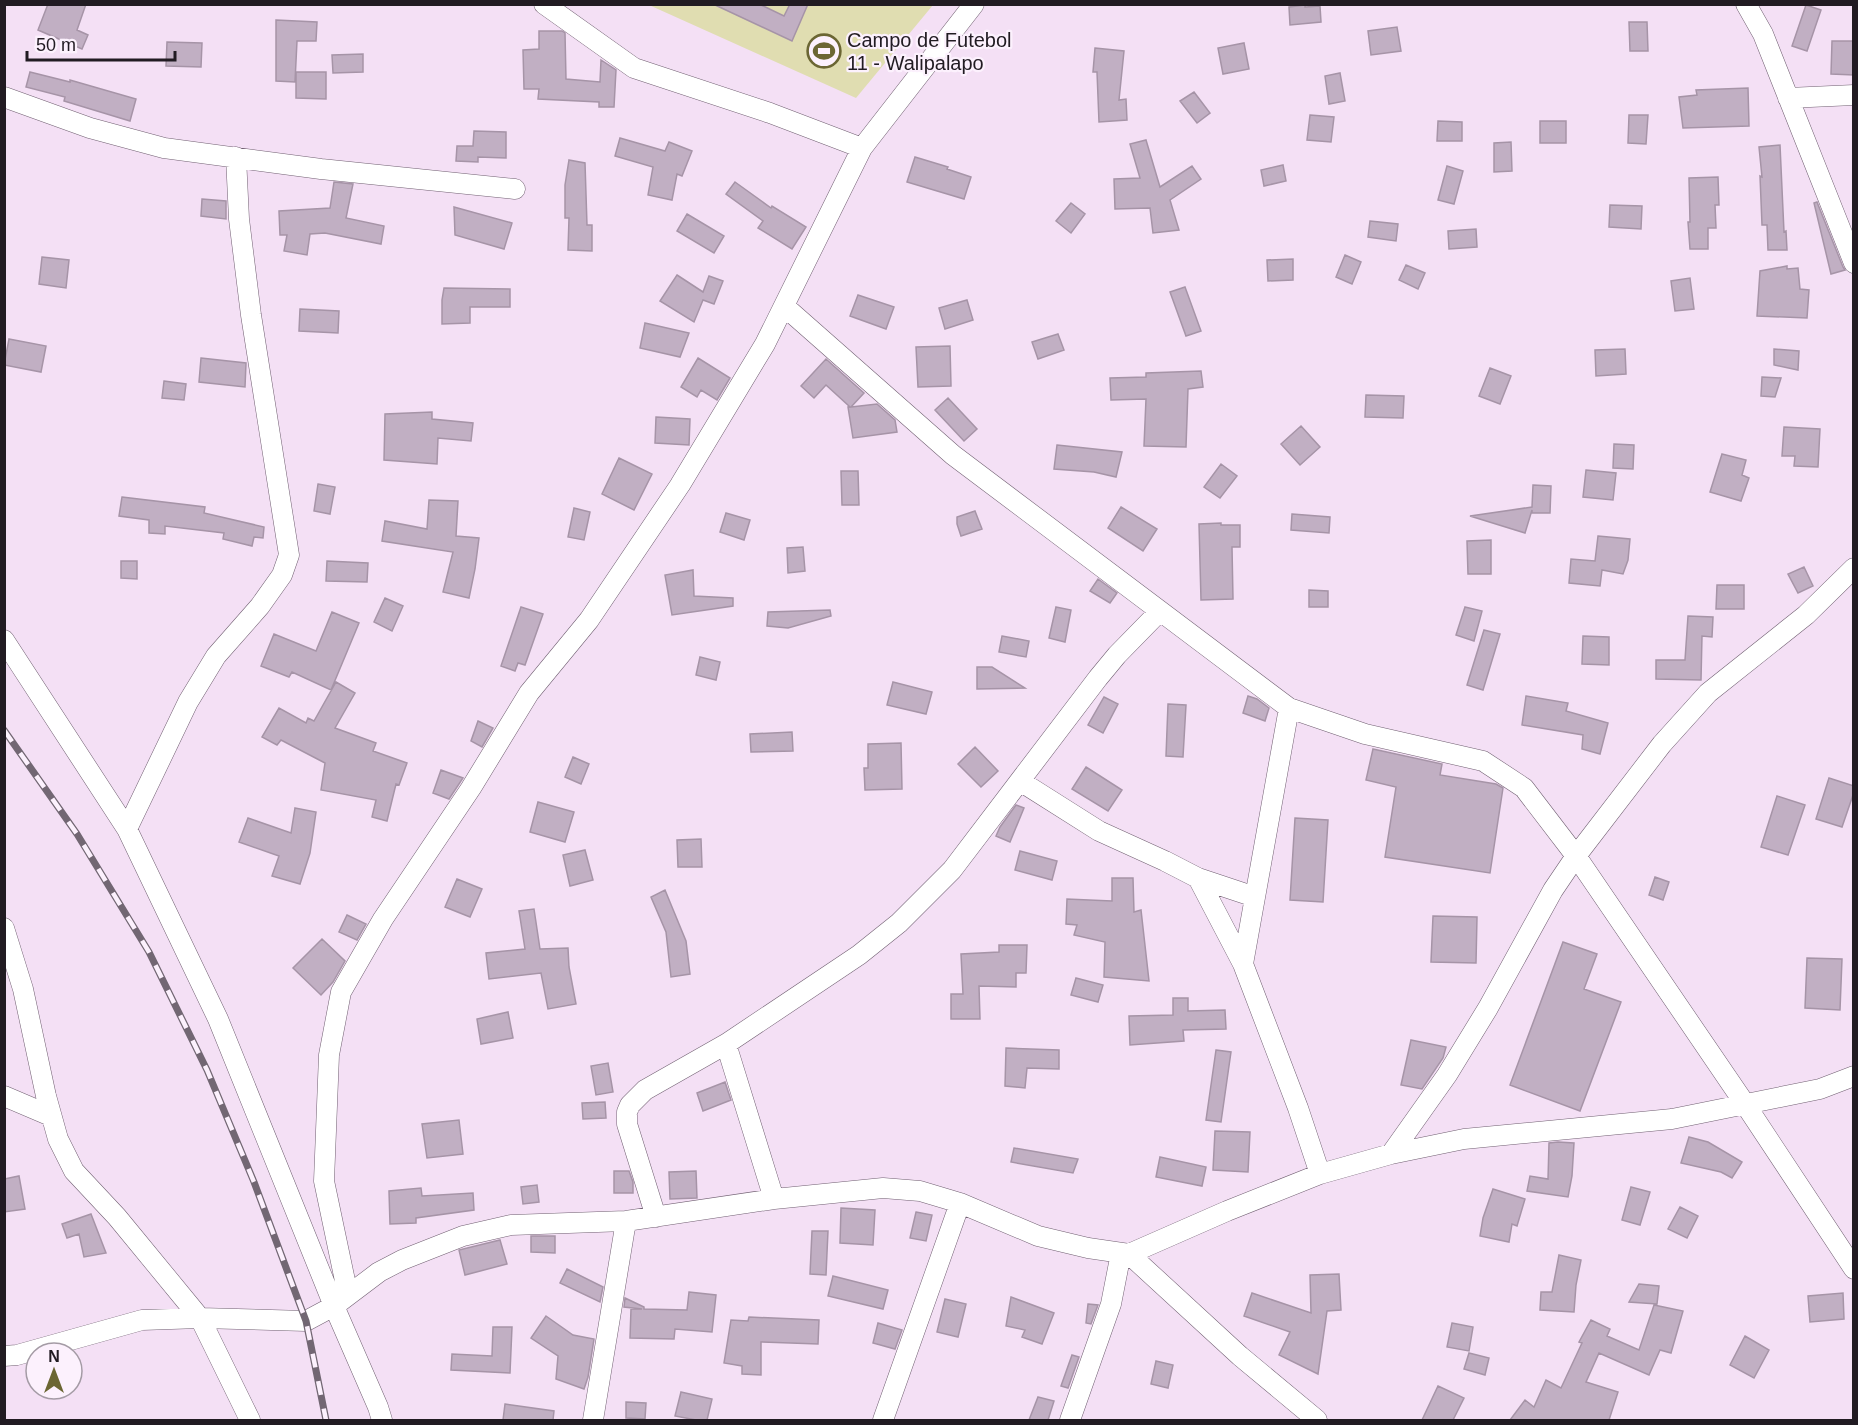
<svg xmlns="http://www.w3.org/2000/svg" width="1858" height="1425" font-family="Helvetica,sans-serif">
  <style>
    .pitch { fill: #e0ddb1 }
    .building { fill: #c1afc3; stroke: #a694a7; stroke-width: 1.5 }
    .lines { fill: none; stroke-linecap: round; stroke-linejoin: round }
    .street-casing { stroke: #716072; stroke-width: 21 }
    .street { stroke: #fff; stroke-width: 20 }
    .rail-casing { stroke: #726773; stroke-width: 7 }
    .rail { stroke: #fcf1fd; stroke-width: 4.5; stroke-dasharray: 14; stroke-linecap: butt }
    .labels { text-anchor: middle; stroke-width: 4.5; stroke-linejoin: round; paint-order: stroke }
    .poi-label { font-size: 20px; fill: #211b22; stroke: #fcf1fd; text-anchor: start }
  </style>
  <rect width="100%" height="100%" fill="#f4e0f5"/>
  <!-- pitch -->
  <path class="pitch" d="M649,5H933L856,98Z"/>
  <!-- building -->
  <path class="building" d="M48,4H86L77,30L88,35L82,49L38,30Z
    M713,4H759L784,16L790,4H808L792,41Z
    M1305,5V7L1320,6L1321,22L1290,25L1289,7Z
    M1806,5L1821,10L1807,51L1792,46Z
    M276,20L317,22L316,41H297L295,82L276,81Z
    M1629,22H1647L1648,51H1630Z
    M1397,27L1401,51L1371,55L1368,31Z
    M539,31H562L565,33L566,79L600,82L601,60L616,70L614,107H599V102L538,99L539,89H524L523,50L539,49Z
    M1832,41H1854V75L1831,74Z
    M167,42L202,43L201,67L166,66Z
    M1244,43L1249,69L1223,74L1218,48Z
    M1095,48L1124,51L1119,100L1126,99L1127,120L1099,122L1097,72H1093Z
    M363,54V72L333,73L332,55Z
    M30,72L70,82V80L136,99L130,121L64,101L65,97L26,87Z
    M296,72H326V99L296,98Z
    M1340,73L1345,101L1329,104L1325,76Z
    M1748,88L1749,126L1683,128L1679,97L1697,95L1696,90Z
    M1194,92L1210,113L1197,123L1180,101Z
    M1310,115L1334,117L1331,142L1307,140Z
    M1629,115H1648L1646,144L1628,143Z
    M1438,121L1462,122V141H1437Z
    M1540,121H1566V143H1540Z
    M474,131L506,132V158L478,157V162L456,161L457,146H473Z
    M620,138L665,151L669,142L692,151L682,176L677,174L672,200L648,195L653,167L615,156Z
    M1146,140L1160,187L1192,166L1201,179L1170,200L1179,230L1153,233L1150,208L1115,209L1114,179L1140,178L1130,144Z
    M1511,142L1512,171L1494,172V143Z
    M1780,145L1784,232L1786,231L1787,250H1768L1767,225H1762L1760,176L1762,177L1759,147Z
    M915,157L948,167L947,169L971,177L964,199L907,182Z
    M569,160L585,163L587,225H592V251L568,250L569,218H565V185Z
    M1283,165L1286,181L1264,186L1261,170Z
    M1447,166L1463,171L1454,204L1438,200Z
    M1718,177L1719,205H1715L1716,228H1708V249H1690L1688,222H1690L1689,178Z
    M334,182L353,184L346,218L384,226L381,244L325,233L310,234L307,255L284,251L287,235H280L279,211L330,208Z
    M735,182L771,208L772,206L806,227L792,249L758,228L763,221L726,194Z
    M202,199L226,201V219L201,216Z
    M1817,202L1843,267L1845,270L1831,274L1814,203Z
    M1071,203L1085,214L1071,233L1056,221Z
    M1610,205L1642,206L1641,229L1609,227Z
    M454,207L512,223L504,249L455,235Z
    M687,214L724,236L714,253L677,231Z
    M1370,221L1398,224L1396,241L1368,237Z
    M1476,229L1477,247L1449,249L1448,231Z
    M1345,255L1361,262L1352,284L1336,277Z
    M42,257L69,260L66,288L39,284Z
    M1293,259V280L1268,281L1267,260Z
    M1406,265L1425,273L1418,289L1399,280Z
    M1787,266V269L1798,268L1800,289L1809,290L1807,318L1757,316L1760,271Z
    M677,275L703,292L709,276L723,281L714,304L703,300L694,322L660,301Z
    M1690,278L1694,309L1675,311L1671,281Z
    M1185,287L1201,331L1186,336L1170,292Z
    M444,288L510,289V307H470V323L442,324V300Z
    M858,295L894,307L886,329L850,316Z
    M967,300L973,320L945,329L939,308Z
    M300,309L339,311L338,333L299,331Z
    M645,323L689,333L680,357L640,348Z
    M1058,334L1064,350L1038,359L1032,342Z
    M9,339L46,346L41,372L4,365Z
    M950,346L951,386L918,387L916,347Z
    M1625,349L1626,374L1596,376L1595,350Z
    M1774,349L1799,351L1798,370L1774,365Z
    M201,358L246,363L245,387L199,382Z
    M698,358L730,378L717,400L701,390L697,397L681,387Z
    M826,359L864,393L851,407L877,404L895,420L897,432L853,438L848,407H850L826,385L814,398L801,386Z
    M1490,368L1511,376L1500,404L1479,396Z
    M1201,371L1203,387L1188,389L1186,447L1144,446L1146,399L1111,400L1110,378L1146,377V373Z
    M1762,377L1781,378L1775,397L1761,396Z
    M164,381L186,384L184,400L162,398Z
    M1366,395L1404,396L1403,418L1365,417Z
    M948,398L977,429L964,441L935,410Z
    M432,412V419L473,423L471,441L438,438L437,464L384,460L385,414Z
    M656,417L690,419L689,445L655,443Z
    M1301,426L1320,447L1300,465L1281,444Z
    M1784,427L1820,429L1818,467L1794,466L1795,456H1782Z
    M1614,444L1634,445L1633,469L1613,468Z
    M1057,445L1122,452L1116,477L1094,472L1054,469Z
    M1722,454L1746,460L1742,475L1749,478L1741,501L1710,492Z
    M619,458L652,474L634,510L602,494Z
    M1221,464L1237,476L1220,498L1204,487Z
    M1586,470L1616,473L1613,500L1583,497Z
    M841,471H858L859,505H842Z
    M318,484L335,487L330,514L314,511Z
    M1533,485L1551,486L1550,513H1532V510L1525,533L1470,516L1532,507Z
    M122,497L205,507L204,513L264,527L263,538L254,537L252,546L223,539L224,533L165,526V534L149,533V520L119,516Z
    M429,500L458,501L456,536L479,538L475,569L469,598L443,592L453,552L382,541L385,521L427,529Z
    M1121,507L1157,529L1143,551L1108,528Z
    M574,508L590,512L584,540L568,537Z
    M975,511L982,529L961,536L957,524V517Z
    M726,513L750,520L744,540L720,532Z
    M1292,514L1330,517L1329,533L1291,530Z
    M1221,523V525H1240V547H1232L1233,599L1201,600L1199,524Z
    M1598,536L1630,539L1628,560L1623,574L1602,570L1600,586L1569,583L1571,559L1595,561Z
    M1491,540V574H1468L1467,541Z
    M803,547L805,571L788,573L787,548Z
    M121,561H137V579L121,578Z
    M327,561L368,563L367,582L326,581Z
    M1804,567L1813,586L1798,593L1788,574Z
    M693,570L694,596L733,598V606L672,615L665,575Z
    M1098,579L1117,593L1110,603L1090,591Z
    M1717,585H1744V609H1716Z
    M1309,590L1328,591V607H1309Z
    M385,598L403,606L392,631L374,622Z
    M521,607L543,614L525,665L518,663L515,671L501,666Z
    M1056,607L1071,610L1065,642L1049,638Z
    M1465,607L1482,611L1474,641L1456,635Z
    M830,610L831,616L788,628L767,626L768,612Z
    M332,612L359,623L331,690L292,672L289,677L261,666L274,634L316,651Z
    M1688,616L1713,617L1712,637L1702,636L1701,680L1656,679V660H1685Z
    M1484,630L1500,634L1483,690L1467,685Z
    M1002,636L1029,641L1026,657L999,652Z
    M1583,636L1609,637V665L1582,664Z
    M700,657L720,662L716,680L696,675Z
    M977,667H992L1025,688L977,689Z
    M336,682L355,693L335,728L376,743L373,751L407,763L399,785L396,784L387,821L372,817L376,800L321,790L325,763L281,740L277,745L262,737L279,708L306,723L308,718L314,721Z
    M893,682L932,692L926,714L887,705Z
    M1248,696L1257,699L1269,708L1265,721L1243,713Z
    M1526,696L1568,703L1566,711L1608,723L1600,754L1582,749L1583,735L1522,725Z
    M1104,697L1118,704L1103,733L1088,725Z
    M1168,704L1186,705L1183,757L1166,756Z
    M478,721L493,728L482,747L471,741Z
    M792,732L793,751L751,752L750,734Z
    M901,743L902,789L865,790L864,768H868V744Z
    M975,747L998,771L981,787L958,764Z
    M1373,749L1442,764L1440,775L1496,784L1503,788L1490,873L1385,857L1396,787L1366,780Z
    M573,757L589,764L581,784L565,777Z
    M1086,767L1122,790L1108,811L1072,789Z
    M441,770L463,778L449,799L433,793Z
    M1829,778L1854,786V792L1842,827L1816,819Z
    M1777,796L1805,805L1788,855L1761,847Z
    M538,802L574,812L565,842L530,832Z
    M1016,805L1024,808L1010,842L996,836L1000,827Z
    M295,808L316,812L310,853L300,884L272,876L279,856L239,842L248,818L291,833Z
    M1295,818L1328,820L1323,902L1290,900Z
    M701,839L702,867H678L677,840Z
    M585,850L593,880L570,886L563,855Z
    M1020,851L1057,861L1052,880L1015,870Z
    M1655,877L1669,882L1663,900L1649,895Z
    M1112,878H1133L1134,912L1141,910L1149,981L1104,977L1105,942L1074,935L1077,925L1066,924L1067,899L1112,901Z
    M457,879L482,889L470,917L445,907Z
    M665,890L686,941L690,974L671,977L666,932L651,897Z
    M534,909L540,949L568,948L569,967L576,1004L548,1009L541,973L489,979L486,953L525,949L519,911Z
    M347,915L366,924L357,940L339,932Z
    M1433,916L1477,917L1476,963L1431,962Z
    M322,939L345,961L333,982L321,995L293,968Z
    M1563,942L1597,954L1584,989L1621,1002L1580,1111L1510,1085Z
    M999,945H1027L1026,973H1016V987L979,986L980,1019H951V994H963L961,954L999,952Z
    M1807,958L1842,959L1840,1010L1805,1008Z
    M1076,978L1103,985L1098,1002L1071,995Z
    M1173,998H1188V1011L1225,1010L1226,1029L1183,1030L1184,1041L1130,1045L1129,1016L1173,1015Z
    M508,1012L513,1038L481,1044L477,1019Z
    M1411,1040L1446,1047L1443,1058L1422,1089L1401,1085Z
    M1006,1048L1059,1050V1069L1027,1068L1025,1088L1005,1086Z
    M1216,1050L1231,1052L1221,1122L1206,1120Z
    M608,1063L613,1092L596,1095L591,1066Z
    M725,1082L731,1100L703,1111L697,1093Z
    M605,1102L606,1118L583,1119L582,1103Z
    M459,1120L463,1154L427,1158L422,1124Z
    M1215,1131L1250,1132L1248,1172L1213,1170Z
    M1689,1137L1708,1142L1742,1162L1732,1178L1721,1172L1681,1163Z
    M1558,1142L1574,1143L1572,1176L1568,1197L1527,1191L1530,1176L1548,1179L1549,1143Z
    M1014,1148L1078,1159L1073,1173L1011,1162Z
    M1160,1157L1206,1167L1202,1186L1156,1177Z
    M614,1171H629L633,1182V1193H614Z
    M696,1171L697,1198L670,1199L669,1172Z
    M19,1176L25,1209L4,1212V1179Z
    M537,1185L539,1202L523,1204L521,1187Z
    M1631,1187L1650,1192L1640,1225L1622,1220Z
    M421,1188L422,1196L473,1193L474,1210L416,1218V1223L390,1224L389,1191Z
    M1493,1189L1525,1199L1517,1226L1512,1224L1509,1242L1480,1236L1483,1218Z
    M1680,1207L1698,1216L1687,1238L1668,1229Z
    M841,1208L875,1210L873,1245L840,1243Z
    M916,1212L932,1215L926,1241L910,1238Z
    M91,1214L106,1253L84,1257L79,1234L67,1238L62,1224Z
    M812,1231H828L826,1275L810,1274Z
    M531,1236H555V1253L531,1252Z
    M500,1240L507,1264L465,1275L459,1250Z
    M1559,1255L1581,1260L1576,1285L1574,1312L1540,1310L1541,1292H1552Z
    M567,1269L603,1287L600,1302L560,1283Z
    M1339,1274L1341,1310L1327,1311L1318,1374L1279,1355L1290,1332L1244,1316L1252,1293L1311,1313L1310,1275Z
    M833,1276L888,1290L883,1309L828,1296Z
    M1639,1284L1659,1286L1657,1304L1629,1302Z
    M689,1292L716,1295L712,1332L675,1329L674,1339L630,1338L631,1309H642L624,1307L625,1298L644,1307V1309L687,1310Z
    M1843,1293L1844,1319L1810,1322L1808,1296Z
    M1011,1297L1054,1313L1042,1344L1022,1337L1025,1330L1006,1326Z
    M945,1299L966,1304L958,1337L937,1332Z
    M1088,1304L1098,1305L1091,1324L1086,1323Z
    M1654,1305L1683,1311L1671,1353L1660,1350L1649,1375L1599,1353L1586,1382L1618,1392L1609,1420H1510L1525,1400L1534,1407L1546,1380L1561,1388L1582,1343L1579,1342L1591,1320L1610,1329L1607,1336L1639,1350Z
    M546,1316L573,1335L594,1339L588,1377L584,1389L556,1379L558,1356L531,1338Z
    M749,1317L819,1320L818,1344L761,1342V1375L742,1374V1366L724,1363L731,1320L748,1321Z
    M878,1323L902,1330L895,1349L873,1343Z
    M1452,1323L1473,1327L1469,1351L1447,1347Z
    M493,1327H512L510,1373L451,1370L452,1354L492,1356Z
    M1745,1336L1769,1350L1754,1378L1730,1365Z
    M1469,1353L1489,1358L1485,1375L1464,1369Z
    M1072,1355L1079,1357L1068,1388L1061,1386Z
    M1156,1361L1173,1365L1168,1388L1151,1384Z
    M1438,1386L1464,1398L1453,1420H1422Z
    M681,1392L712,1399L707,1420H696L675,1416Z
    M1038,1397L1054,1401L1048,1420H1029Z
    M626,1402L646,1403L645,1419L626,1418Z
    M505,1404L554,1411L553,1420H503Z"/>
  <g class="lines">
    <defs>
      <path id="street" d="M544,4L634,68L770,113L862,148L974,4
        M1746,4L1763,34L1854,263
        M4,97L90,128L164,148L321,169L515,189
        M1788,98L1854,95
        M784,306L953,455L1289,708L1365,734L1483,761L1524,788L1576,856L1745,1104L1854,1269
        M4,640L127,829L218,1019L334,1306L378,1407L382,1420
        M1020,781L1099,831L1165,861L1198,878L1243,964L1298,1108L1320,1174
        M127,829L188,702L216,656L260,606L282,575L289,555L251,315L239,219L236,157
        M1198,878L1255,897
        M4,928L23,989L46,1096L58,1139L74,1171L117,1217L200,1318L250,1420
        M1243,964L1289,708
        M726,1044L774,1199
        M4,1096L51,1116
        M1391,1154L1447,1075L1488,1008L1553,890L1576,856L1662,744L1708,693L1806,615L1854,568
        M656,1217L627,1124V1112L630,1105L645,1090L726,1044L859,955L899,923L952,870L1098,678L1117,655L1160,611
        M1129,1254L1240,1356L1317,1420
        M348,1295L324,1181L329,1055L341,992L383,919L471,788L529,693L589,620L680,485L765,344L862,148
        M4,1356L17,1355L142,1320L200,1318L306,1321L334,1306L379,1272L402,1260L463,1236L511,1225L626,1221L774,1199L883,1188L920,1191L960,1203L1038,1236L1088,1248L1129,1254L1227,1211L1320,1174L1391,1154L1464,1139L1672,1119L1820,1089L1854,1076
        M593,1420L626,1221
        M883,1420L960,1203
        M1070,1420L1111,1304L1121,1253"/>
    </defs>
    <!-- street casing -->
    <use href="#street" class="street-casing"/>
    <!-- street -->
    <use href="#street" class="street"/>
    <defs>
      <path id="rail" d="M4,730L77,834L149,952L207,1070L254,1182L306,1321L326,1420"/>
    </defs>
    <!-- rail casing -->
    <use href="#rail" class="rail-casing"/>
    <!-- rail -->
    <use href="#rail" class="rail"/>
  </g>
  <!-- icons -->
  <defs>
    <symbol id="stadium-ring" viewBox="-11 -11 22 22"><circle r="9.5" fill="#fcf1fd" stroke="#6b6633" stroke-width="1.5"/><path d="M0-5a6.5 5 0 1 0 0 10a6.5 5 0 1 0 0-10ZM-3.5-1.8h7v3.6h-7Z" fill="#6b6633"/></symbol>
  </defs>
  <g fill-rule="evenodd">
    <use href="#stadium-ring" x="805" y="32" width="38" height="38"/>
  </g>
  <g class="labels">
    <!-- poi labels -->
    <g class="poi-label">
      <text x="847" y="47">Campo de Futebol<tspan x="847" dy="23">11 - Walipalapo</tspan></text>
    </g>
  </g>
  <!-- border -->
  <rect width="1858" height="1425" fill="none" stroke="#211b22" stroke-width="12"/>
  <!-- north arrow -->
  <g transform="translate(54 1371)"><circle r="28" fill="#fcf1fd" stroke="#a49ba5" stroke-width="1.5"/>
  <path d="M0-4.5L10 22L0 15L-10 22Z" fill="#6b6633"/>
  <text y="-9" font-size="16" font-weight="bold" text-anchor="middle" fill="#211b22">N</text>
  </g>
  <!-- scale -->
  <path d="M27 51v9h148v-9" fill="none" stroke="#211b22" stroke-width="3"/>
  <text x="36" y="51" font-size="18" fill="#211b22" stroke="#fcf1fd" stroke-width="4.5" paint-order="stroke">50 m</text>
</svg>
